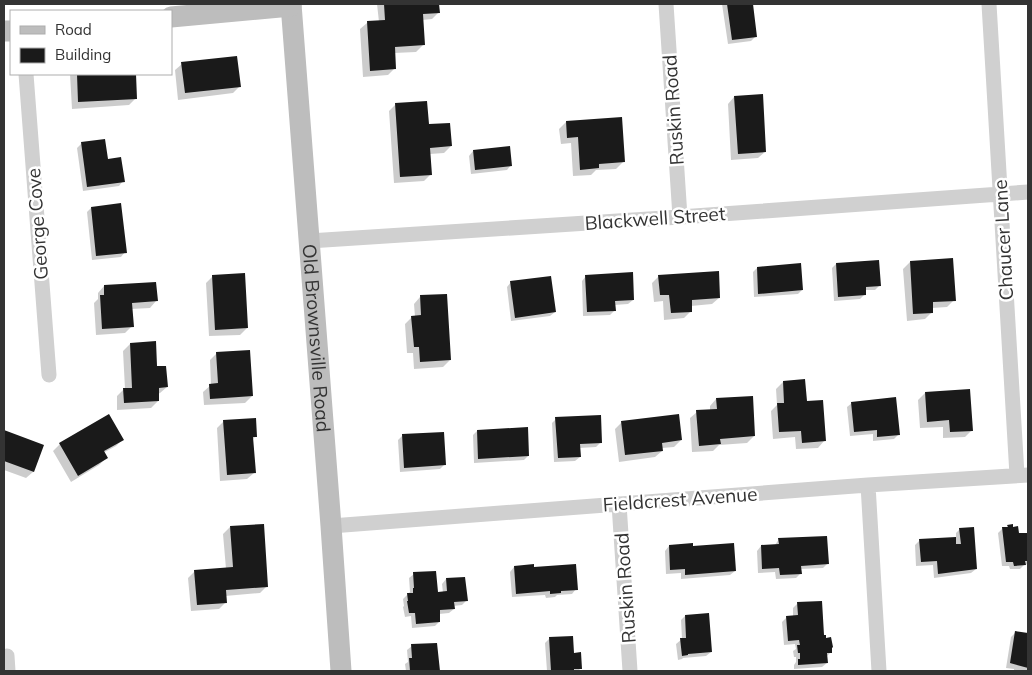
<svg xmlns="http://www.w3.org/2000/svg" width="1032" height="675" font-family="Mulish,sans-serif">
  <style>
    .shadow { fill: #0003 }
    .building { fill: #1a1a1a }
    .lines { fill: none; stroke-linecap: round; stroke-linejoin: round }
    .street { stroke: #d0d0d0; stroke-width: 15 }
    .secondary { stroke: #bdbdbd; stroke-width: 21 }
    .labels { text-anchor: middle; stroke-width: 5; stroke-linejoin: round; paint-order: stroke }
    .street-label { font-size: 19px; fill: #333; stroke: #fff }
  </style>
  <rect width="100%" height="100%" fill="#fff"/>
  <!-- shadow -->
  <path class="shadow" d="M377,4H438L439,12L432,19L422,20L423,45L416,52L394,53L395,68L388,75L363,77L360,29L367,23L379,22Z
    M722,4H752L756,36L751,41L728,44Z
    M182,64L240,86L233,93L178,100L175,70Z
    M70,74H134L136,98L129,105L72,109Z
    M734,97L765,152L758,158L731,160L728,104Z
    M396,104L428,126L451,146L444,153L430,154L431,174L424,181L394,183L389,111Z
    M566,122L623,162L616,169L596,170L591,175L573,176L571,143L561,144L559,129Z
    M82,143L107,160L123,181L119,186L83,191L77,148Z
    M473,151L511,165L507,170L471,174L469,156Z
    M120,205L125,252L121,257L92,260L87,212L91,208Z
    M910,262L954,300L947,307L932,308V312L925,319L907,321L903,269Z
    M836,264L880,285L875,290H865V294L860,299L834,301L832,268Z
    M757,268L802,290L798,294L754,297L753,272Z
    M213,276L247,328L240,335L209,336L206,283Z
    M586,276L633,300L628,304L614,305L615,310L610,315L583,316L582,281Z
    M659,276L719,298L712,304L691,306V311L684,318L664,320L663,301L654,302L652,283Z
    M511,282L555,312L550,316L511,321L507,287Z
    M104,286L156,301L150,308L131,309L132,326L125,333L96,335L94,303L98,299V293Z
    M420,297L450,360L443,367L414,369L413,353H407L405,324L412,317H415L414,304Z
    M130,344L156,367L167,387L160,393L158,394V401L151,408L117,410V396L124,389H125L123,351Z
    M217,353L252,396L245,403L204,405L203,392L211,385L210,360Z
    M783,382L806,402L824,441L818,448L796,449L795,437L773,439L771,411L777,405L776,389Z
    M925,393L972,430L965,437L943,438V427L920,428L918,400Z
    M716,399L754,436L747,443L719,445L713,451L692,452L690,418L697,412L710,411V406Z
    M852,403L898,435L894,439L873,441V434L850,436L847,407Z
    M556,419L601,442L596,447L579,448L580,457L575,461L554,462L552,423Z
    M224,421L256,436L252,440L254,473L247,479L220,481L217,428Z
    M622,422L681,440L674,447L662,448V451L655,457L619,462L615,429Z
    M477,431L528,456L524,460L474,463L473,435Z
    M4,432L42,446L33,472L26,478L4,470Z
    M403,435L444,465L440,469L400,472L398,440Z
    M122,440L116,446L103,453L106,458L99,465L71,482L53,451L60,444Z
    M1008,526L1012,528L1017,534H1028V564L1024,565L1020,569H1010L1009,566H1002L998,533L1003,528H1006Z
    M230,527L267,586L260,593L225,596L226,602L219,609L191,611L188,578L195,571L226,569L223,534Z
    M960,529L976,569L971,573L934,578L933,565L916,566L915,545L920,540L956,538V533Z
    M779,539L828,563L823,568L800,569L801,573L796,578L776,579L775,572L758,573L757,551L761,546L775,545Z
    M669,546L692,547L735,571L730,575L681,579V573L666,574L665,551Z
    M514,567L532,568L576,589L572,594L557,595L555,597L546,598L545,595L512,597L510,572Z
    M414,574L437,593H443L442,584L446,579L466,601L462,605L453,606L454,609L449,613L439,614V622L435,626L412,628L411,616L405,617L403,607L404,606L403,599L410,592L409,578Z
    M797,604L823,636L831,652L826,657L827,663L822,667L794,669V665L796,662V657H794L793,651L796,649L795,644L784,645L782,622L787,617H793V608Z
    M685,616L711,652L706,656L683,658L682,659L678,660L676,644L682,639L681,620Z
    M1016,632L1028,634V671L1014,670V669L1006,668L1011,637Z
    M549,639L573,654L581,668L578,671H547L545,643Z
    M412,646L438,658L439,671H406L405,664L408,662L407,650Z"/>
  <!-- building -->
  <path class="building" d="M384,4H439L440,13L423,14L425,45L395,47L396,69L370,71L367,21L385,20Z
    M727,4H753L757,37L732,40Z
    M237,56L241,87L185,93L181,62Z
    M77,74H136L137,99L78,102Z
    M763,94L766,152L738,154L734,96Z
    M427,101L429,124L450,123L452,146L430,148L432,175L400,177L395,103Z
    M622,117L625,162L599,164V168L580,170L578,137L567,138L566,121Z
    M105,139L108,159L121,157L125,182L87,187L81,142Z
    M510,146L512,166L475,170L473,150Z
    M121,203L127,253L96,256L91,207Z
    M953,258L956,301L933,302V313L913,314L910,261Z
    M879,260L881,286L866,287V295L838,297L836,263Z
    M801,263L803,290L758,294L757,267Z
    M719,271L720,298L692,300V312L671,313L669,295H660L658,275Z
    M633,272L634,300L615,301L616,311L587,312L585,275Z
    M245,273L248,328L215,330L212,275Z
    M551,276L556,312L515,318L510,281Z
    M156,282L158,301L132,303L134,327L102,329L100,295H104V285Z
    M447,294L451,360L420,362L419,347H414L411,316L421,315L420,295Z
    M156,341L157,366H166L168,387L159,388V401L124,403L123,388H132L130,343Z
    M250,350L253,396L210,399L209,384L218,383L216,352Z
    M805,379L807,401L823,400L826,441L802,443L801,431L779,432L777,403H784L783,381Z
    M970,389L973,431L950,432L949,420L927,422L925,392Z
    M753,396L755,436L720,439L721,444L699,446L696,410L717,409L716,398Z
    M896,397L900,435L877,437V430L854,432L851,402Z
    M109,414L124,440L104,451L108,458L78,476L59,443Z
    M679,414L682,440L662,443L663,451L625,455L621,421Z
    M601,415L602,443L580,444L581,457L558,458L555,417Z
    M256,418L257,437H253L256,473L227,475L223,420Z
    M528,427L529,456L478,459L477,430Z
    M4,430L44,445L34,472L4,461Z
    M444,432L446,465L404,468L402,434Z
    M264,524L268,587L226,590L227,603L197,605L194,570L233,567L230,526Z
    M1013,524V527L1018,526L1019,533H1028V561H1025L1026,565L1014,566L1013,562H1006L1002,527H1008L1007,525Z
    M974,527L977,569L938,574L937,561L921,562L919,539L956,537V544H961L959,528Z
    M827,536L829,564L801,566L802,574L780,575L779,568L762,569L761,545L779,544L778,538Z
    M693,543V546L734,543L736,571L685,575V569L670,570L669,545Z
    M534,564V567L576,564L578,590L561,591V593L550,594V591L516,594L514,566Z
    M436,571L438,592L447,591L446,578L465,577L468,601L454,602L455,609L440,610V622L416,624L415,613H409L407,601H408L407,593H413V588H414L413,572Z
    M822,601L824,635H826V638L831,637L833,647L832,648V653H827L828,663L798,665V659H800V653H798L797,645H800L799,640L788,641L786,616L798,615L797,602Z
    M709,613L712,652L688,654V655L682,656L680,638H686L685,615Z
    M1015,631L1028,633V668L1010,663Z
    M573,636L574,653L581,652L582,669H574V671H551L549,637Z
    M437,643L440,671H410L409,658H412L411,644Z"/>
  <g class="lines">
    <!-- street -->
    <path class="street" d="M666,4L680,217
      M989,4L1017,475
      M26,74L49,375
      M309,241L680,217L1028,192
      M868,485L879,671
      M619,504L630,671
      M331,526L868,485L1028,475
      M7,656L8,671"/>
    <!-- secondary -->
    <g class="secondary">
      <path id="s1" d="M291,4L331,526L341,671"/>
      <path d="M171,17L291,6"/>
      <path d="M4,31H11"/>
    </g>
  </g>
  <g class="labels">
    <!-- street labels -->
    <g class="street-label">
      <text transform="translate(673 110) rotate(-94)" y="7">Ruskin Road</text>
      <text transform="translate(655 218) rotate(-4)" y="7">Blackwell Street</text>
      <text transform="translate(37 224) rotate(-94)" y="7">George Cove</text>
      <text transform="translate(1003 240) rotate(-93)" y="7">Chaucer Lane</text>
      <text dy="7" stroke="none"><textPath href="#s1" startOffset="335">Old Brownsville Road</textPath></text>
      <text transform="translate(680 499) rotate(-4)" y="7">Fieldcrest Avenue</text>
      <text transform="translate(625 588) rotate(-94)" y="7">Ruskin Road</text>
    </g>
  </g>
  <!-- border -->
  <rect width="1032" height="675" fill="none" stroke="#333333" stroke-width="10"/>
  <!-- legend -->
  <rect x="10" y="10" width="162" height="65" fill="#ffffff" stroke="#adadad"/>
  <rect x="20" y="26" width="25" height="8" fill="#bdbdbd" stroke="#adadad"/>
  <text x="55" y="35" font-size="15" fill="#333333">Road</text>
  <rect x="20" y="48" width="25" height="15" fill="#1a1a1a" stroke="#adadad"/>
  <text x="55" y="60" font-size="15" fill="#333333">Building</text>
</svg>
